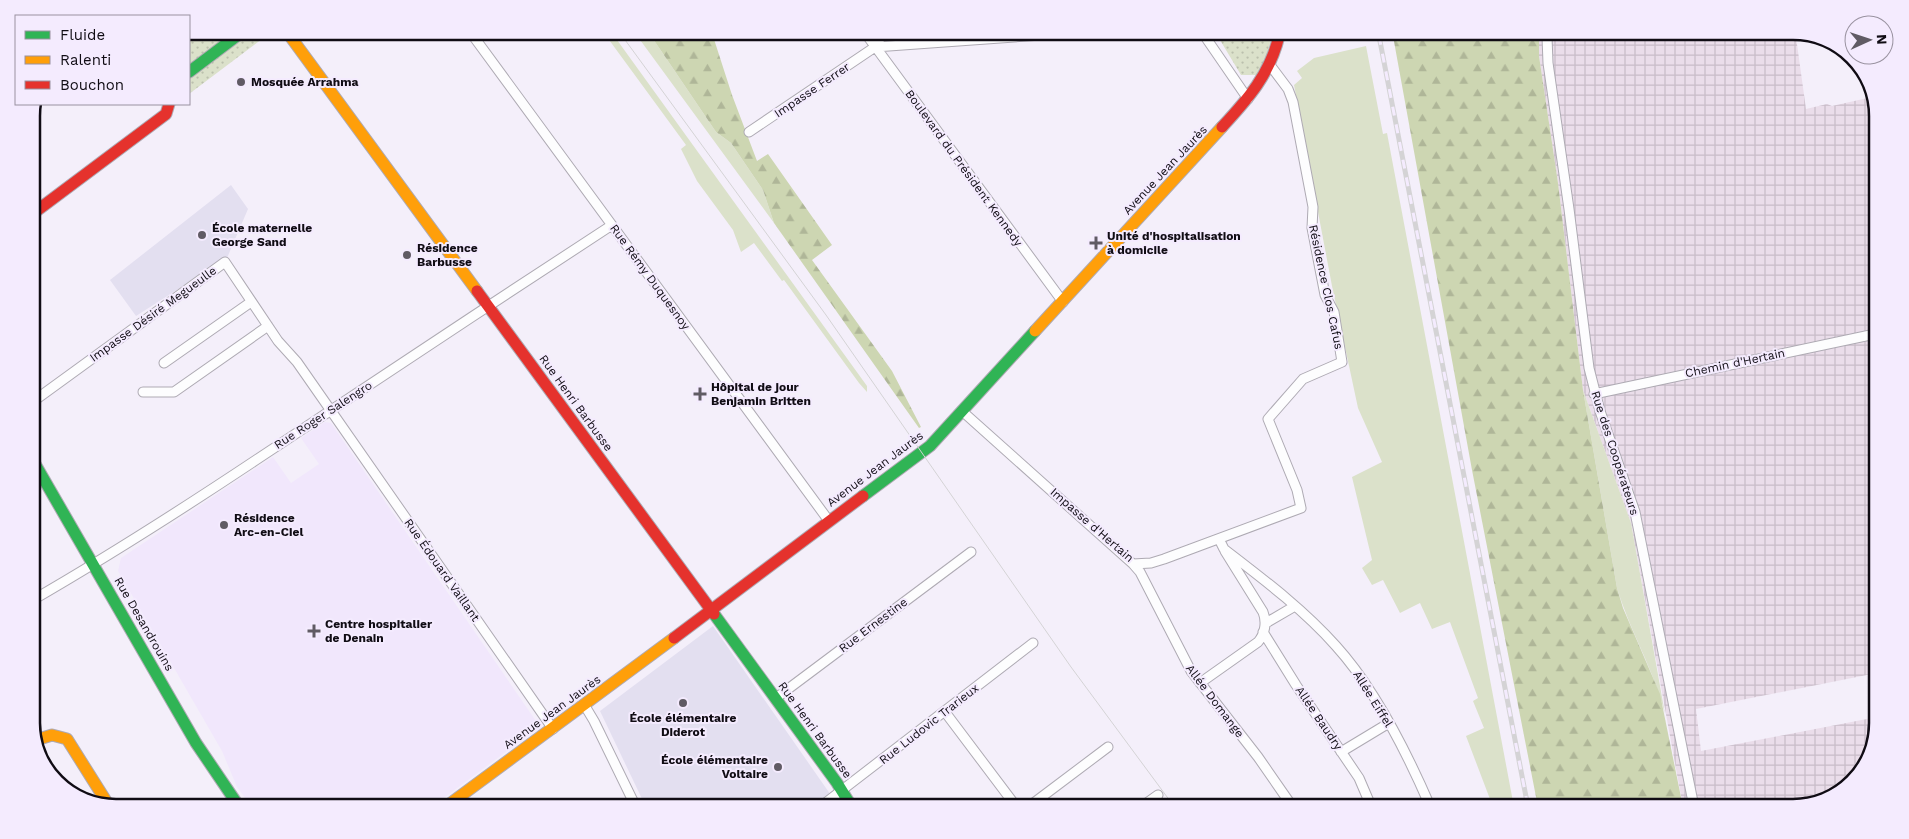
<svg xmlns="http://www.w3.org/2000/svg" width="1909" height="839" font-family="'Work Sans',sans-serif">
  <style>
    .built { fill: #f1e7fc }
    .industrial { fill: url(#industrial-grid) }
    .education { fill: #e3dff0 }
    .grass { fill: #dbe1ca }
    .forest { fill: url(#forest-firs) }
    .park { fill: url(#park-dots) }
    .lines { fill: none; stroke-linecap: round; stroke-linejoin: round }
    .street-casing { stroke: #aeaab3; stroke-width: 11 }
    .fast-casing { stroke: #aeaab3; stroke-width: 13 }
    .slow-casing { stroke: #aeaab3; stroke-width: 13 }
    .jam-casing { stroke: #aeaab3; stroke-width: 13 }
    .street { stroke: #fdfdfe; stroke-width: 9 }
    .fast { stroke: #30b455; stroke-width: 11 }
    .slow { stroke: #ff9f0a; stroke-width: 11 }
    .jam { stroke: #e5322d; stroke-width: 11 }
    .tram { stroke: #d4d3d5; stroke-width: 1 }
    .rail-casing { stroke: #d4d3d5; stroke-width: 5 }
    .rail { stroke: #f4ebfe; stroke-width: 3; stroke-dasharray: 9; stroke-linecap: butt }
    .poi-dot { fill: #605b64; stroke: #f4ebfe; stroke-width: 2 }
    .labels { text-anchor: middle; stroke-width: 4; stroke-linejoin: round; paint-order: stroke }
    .poi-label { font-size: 12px; font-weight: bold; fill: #100c14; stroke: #f4ebfe; text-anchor: start }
    .street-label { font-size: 12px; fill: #100c14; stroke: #f4ebfe }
    .rim { fill: none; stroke: #100c14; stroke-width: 2.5 }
  </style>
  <defs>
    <pattern id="industrial-grid" width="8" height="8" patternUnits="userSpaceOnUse" patternTransform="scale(1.25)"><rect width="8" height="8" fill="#eaddea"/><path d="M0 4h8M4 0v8" fill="none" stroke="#c8bcc8"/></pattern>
    <pattern id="forest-firs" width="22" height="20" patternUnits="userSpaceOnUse" patternTransform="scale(1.25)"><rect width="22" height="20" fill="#cdd6b2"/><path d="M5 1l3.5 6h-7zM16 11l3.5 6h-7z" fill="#afb698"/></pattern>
    <pattern id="park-dots" width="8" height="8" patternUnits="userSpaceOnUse" patternTransform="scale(1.25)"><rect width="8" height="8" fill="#dbe1ca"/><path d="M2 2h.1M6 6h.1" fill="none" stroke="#bbc0ad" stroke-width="1.8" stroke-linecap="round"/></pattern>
  </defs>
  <rect width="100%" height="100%" fill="#f4effa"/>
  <!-- built -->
  <path class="built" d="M325,422L331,423L538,724V728L437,803L248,802L237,787L222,751L118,571L121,558L273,457L291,483L319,464L301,438Z"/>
  <!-- industrial -->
  <path class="industrial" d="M1539,37H1796L1806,109L1827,104L1832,106L1872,97L1878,111L1872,674L1696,709L1701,751L1872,718L1871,755L1840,793L1793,808L1683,807L1631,523L1583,390L1558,183L1539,56Z"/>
  <!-- education -->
  <path class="education" d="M231,185L248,209L227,258L136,316L110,280Z
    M713,626L835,801L830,804L644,803L600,711Z"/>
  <!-- grass -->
  <path class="grass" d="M604,33H612L867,386V392L859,383L784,280L782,281L754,243L741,252L733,230L697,181L681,149L686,145Z
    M635,33H649L716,132L731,143L763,190L774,223Z
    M1366,46L1383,134L1387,133L1514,807H1493L1466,736L1484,728L1473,701L1478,698L1450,622L1432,629L1420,603L1400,613L1383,580L1372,585L1362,568L1372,560L1352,477L1382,462L1358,408L1332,286L1294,85L1302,78L1297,71L1314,58Z
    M1583,390L1631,523L1665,714C1654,670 1630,631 1617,588Z"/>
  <!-- forest -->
  <path class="forest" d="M649,33H712L732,95L757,161L768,154L832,245L812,260L892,371L921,427L919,428L774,223L763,190L731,143L716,132Z
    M1393,36L1539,37V56L1558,183L1583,390L1617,588L1623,608L1660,694L1683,807H1538L1472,470Z"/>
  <!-- park -->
  <path class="park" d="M189,32H269L270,33L189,94Z
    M1217,35L1272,36L1265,61L1257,75H1241Z"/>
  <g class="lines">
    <defs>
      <path id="street" d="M471,33L829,521
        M866,34L1063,302
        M1204,35L1248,99
        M1547,37L1548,63L1569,209L1589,368L1600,411L1635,512L1694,807
        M875,47L1041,35
        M749,132L875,47L883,34
        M164,363L251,302
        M143,392H174L268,326
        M1594,394L1875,334
        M31,403L225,262L278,341L297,362L553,729
        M962,411L1133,564L1151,563L1164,559L1301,508L1297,490L1268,419L1303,379L1342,362L1334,312L1325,295L1312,228L1313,207L1293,102L1288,89L1270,65
        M1219,539L1224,549C1263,579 1303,609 1336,646C1375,689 1407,753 1430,806
        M1133,564L1140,572L1191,671L1258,757L1292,806
        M31,601C109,556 184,508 259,458C376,380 494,302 612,225
        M1266,623L1295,606
        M1263,632L1296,685L1359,778L1371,806
        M1200,683L1258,642C1265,634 1267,622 1263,612L1225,551
        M776,698L971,552
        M585,706L594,721L634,803
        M945,712L1015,805
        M1341,752L1389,723
        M824,804L1033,643
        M1031,805L1108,747
        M1144,805L1158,795"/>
      <path id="fast" d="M189,72L242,32
        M31,457L196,743L236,802
        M863,496L930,446L1035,331
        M714,614L837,783L850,804"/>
      <path id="slow" d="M287,32L477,291
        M1035,331L1222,127
        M36,740L52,735L67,739L106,801
        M451,803L674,638"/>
      <path id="jam" d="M1222,127C1248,99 1270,74 1279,36
        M31,215L166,114L169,104
        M477,291L714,614
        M674,638L863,496"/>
    </defs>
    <!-- street casing -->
    <use href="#street" class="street-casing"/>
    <!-- fast casing -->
    <use href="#fast" class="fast-casing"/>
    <!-- slow casing -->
    <use href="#slow" class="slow-casing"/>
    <!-- jam casing -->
    <use href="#jam" class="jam-casing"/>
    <!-- street -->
    <use href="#street" class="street"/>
    <!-- fast -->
    <use href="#fast" class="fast"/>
    <!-- slow -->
    <use href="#slow" class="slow"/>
    <!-- jam -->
    <use href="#jam" class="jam"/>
    <!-- tram -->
    <path class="tram" d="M620,33L826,315L1071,667L1173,805"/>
    <defs>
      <path id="rail" d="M1379,36L1528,807"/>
    </defs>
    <!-- rail casing -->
    <use href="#rail" class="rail-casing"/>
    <!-- rail -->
    <use href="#rail" class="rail"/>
  </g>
  <!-- markers -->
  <g class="poi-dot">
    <circle cx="241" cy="82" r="5"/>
    <circle cx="202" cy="235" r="5"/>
    <path d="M1093.5 235.5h5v5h5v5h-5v5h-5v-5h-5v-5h5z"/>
    <circle cx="407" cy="255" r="5"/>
    <path d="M697.5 386.5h5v5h5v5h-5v5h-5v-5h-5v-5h5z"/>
    <circle cx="224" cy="525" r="5"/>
    <path d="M311.5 623.5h5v5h5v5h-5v5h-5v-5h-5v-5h5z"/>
    <circle cx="683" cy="703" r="5"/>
    <circle cx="778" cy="767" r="5"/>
  </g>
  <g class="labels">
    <!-- poi labels -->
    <g class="poi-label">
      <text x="251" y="86">Mosquée Arrahma</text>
      <text x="212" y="232">École maternelle<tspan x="212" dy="14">George Sand</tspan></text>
      <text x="1107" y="240">Unité d'hospitalisation<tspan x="1107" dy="14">à domicile</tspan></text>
      <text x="417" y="252">Résidence<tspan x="417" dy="14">Barbusse</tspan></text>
      <text x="711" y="391">Hôpital de jour<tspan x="711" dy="14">Benjamin Britten</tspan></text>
      <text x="234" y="522">Résidence<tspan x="234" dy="14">Arc-en-Ciel</tspan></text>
      <text x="325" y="628">Centre hospitalier<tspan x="325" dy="14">de Denain</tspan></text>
      <text x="683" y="722" text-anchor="middle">École élémentaire<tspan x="683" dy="14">Diderot</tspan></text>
      <text x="768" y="764" text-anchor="end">École élémentaire<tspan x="768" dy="14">Voltaire</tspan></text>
    </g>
    <!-- street labels -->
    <g class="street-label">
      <text transform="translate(812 90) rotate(-34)" y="4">Impasse Ferrer</text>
      <text transform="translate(964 168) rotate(54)" y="4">Boulevard du Président Kennedy</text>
      <text transform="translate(1165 170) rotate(-47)" y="4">Avenue Jean Jaurès</text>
      <text transform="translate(650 277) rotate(54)" y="4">Rue Rémy Duquesnoy</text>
      <text transform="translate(1326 287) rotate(78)" y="4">Résidence Clos Cafus</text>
      <text transform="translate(153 314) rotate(-36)" y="4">Impasse Désiré Megueulle</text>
      <text transform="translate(1735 363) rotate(-12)" y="4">Chemin d'Hertain</text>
      <text transform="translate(576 403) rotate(54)" y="4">Rue Henri Barbusse</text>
      <text transform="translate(323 415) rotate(-33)" y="4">Rue Roger Salengro</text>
      <text transform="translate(1615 453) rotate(72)" y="4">Rue des Coopérateurs</text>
      <text transform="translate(875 469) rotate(-37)" y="4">Avenue Jean Jaurès</text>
      <text transform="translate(1092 525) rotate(41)" y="4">Impasse d'Hertain</text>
      <text transform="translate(442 570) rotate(55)" y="4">Rue Édouard Vaillant</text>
      <text transform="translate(144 624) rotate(60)" y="4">Rue Desandrouins</text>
      <text transform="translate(873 625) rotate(-37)" y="4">Rue Ernestine</text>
      <text transform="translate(1373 699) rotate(58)" y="4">Allée Eiffel</text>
      <text transform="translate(1215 701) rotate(53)" y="4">Allée Domange</text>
      <text transform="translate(552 712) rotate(-36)" y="4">Avenue Jean Jaurès</text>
      <text transform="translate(1319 718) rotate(56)" y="4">Allée Baudry</text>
      <text transform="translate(929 724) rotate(-38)" y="4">Rue Ludovic Trarieux</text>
      <text transform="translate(815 730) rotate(54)" y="4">Rue Henri Barbusse</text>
    </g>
  </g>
  <!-- crop -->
  <path d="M0 0H1909V839H0ZM116 40H1793A76 76 0 0 1 1869 116V723A76 76 0 0 1 1793 799H116A76 76 0 0 1 40 723V116A76 76 0 0 1 116 40Z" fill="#f4ebfe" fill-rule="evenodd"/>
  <path class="rim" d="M116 40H1793A76 76 0 0 1 1869 116V723A76 76 0 0 1 1793 799H116A76 76 0 0 1 40 723V116A76 76 0 0 1 116 40Z"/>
  <!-- legend -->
  <rect x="15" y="15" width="175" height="90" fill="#f4ebfe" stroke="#9992a0"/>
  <rect x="25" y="31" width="25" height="8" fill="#30b455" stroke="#9992a0"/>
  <text x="60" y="40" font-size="15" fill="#100c14">Fluide</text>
  <rect x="25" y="56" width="25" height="8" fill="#ff9f0a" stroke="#9992a0"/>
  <text x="60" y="65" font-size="15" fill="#100c14">Ralenti</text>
  <rect x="25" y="81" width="25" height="8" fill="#e5322d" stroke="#9992a0"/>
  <text x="60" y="90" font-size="15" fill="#100c14">Bouchon</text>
  <!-- north arrow -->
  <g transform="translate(1869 40) rotate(87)"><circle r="24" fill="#f4ebfe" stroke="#9992a0"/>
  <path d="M0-4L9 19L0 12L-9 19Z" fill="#605b64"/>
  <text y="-8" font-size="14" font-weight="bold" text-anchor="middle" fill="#100c14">N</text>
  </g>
</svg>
